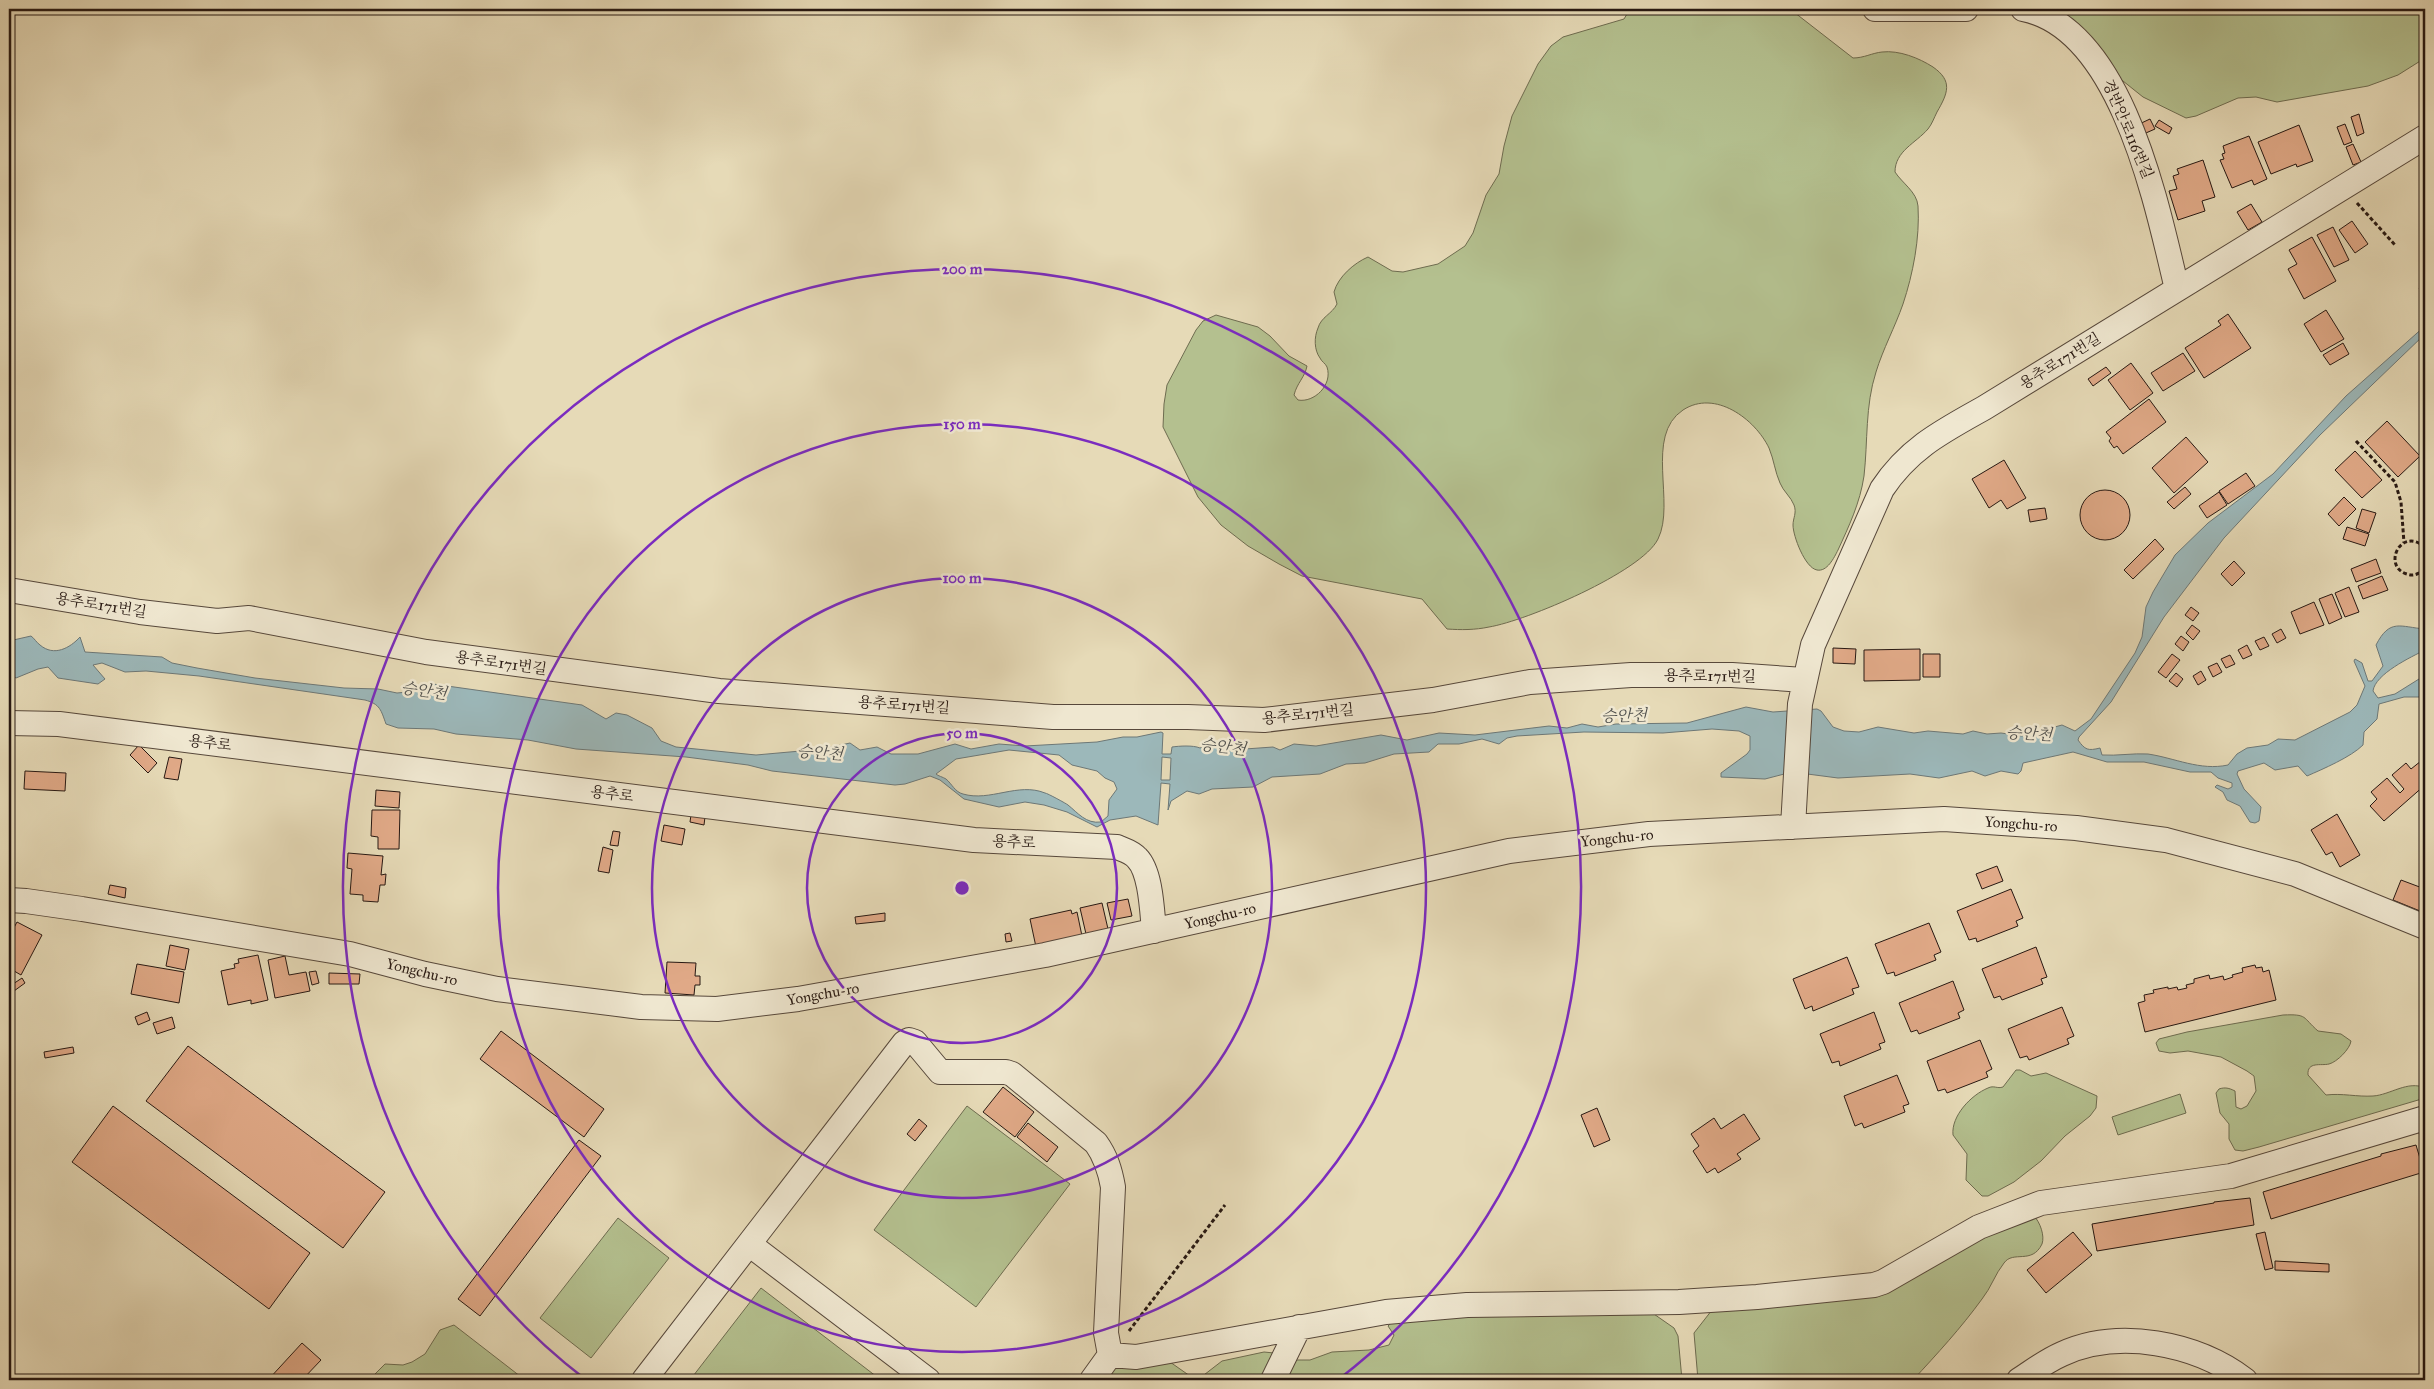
<svg xmlns="http://www.w3.org/2000/svg" width="2434" height="1389" font-family="'IM FELL Great Primer','Noto Serif KR',serif">
  <style>
    .green { fill: #b4c08f; stroke: #6e6c50 }
    .water { fill: #9cb8ba; stroke: #6d7877; fill-rule: evenodd }
    .building { fill: #e0a987; stroke: #271812 }
    .lines { fill: none; stroke-linecap: round; stroke-linejoin: round }
    .minor-casing { stroke: #57483b; stroke-width: 26 }
    .path { stroke: #271812; stroke-width: 3; stroke-dasharray: 4 2.5; stroke-linecap: butt }
    .minor { stroke: #efe7d0; stroke-width: 24 }
    .ring { fill: none; stroke: #7b2cbf; stroke-width: 2.5 }
    .labels { text-anchor: middle; stroke-width: 5; stroke-linejoin: round; paint-order: stroke }
    .street-label { font-size: 15px; fill: #271812; stroke: #efe7d0 }
    .water-label { font-size: 16px; font-style: italic; fill: #50504d; stroke: #efe7d0 }
    .centre { fill: #7b2cbf; stroke: #efe7d0; stroke-width: 2.5 }
    .ring-label { font-size: 15px; text-anchor: middle; font-weight: bold; fill: #7b2cbf; stroke: #efe7d0; stroke-width: 5; stroke-linejoin: round; paint-order: stroke }
  </style>
  <rect width="100%" height="100%" fill="#e6dab7"/>
  <filter id="stains"><feTurbulence type="fractalNoise" baseFrequency=".004" numOctaves="4"/><feColorMatrix values="0 0 0 0 .2 0 0 0 0 .09 0 0 0 0 .02 0 0 0 .5 -.17"/></filter>
  <radialGradient id="worn" r=".72"><stop offset=".6" stop-color="#630" stop-opacity="0"/><stop offset="1" stop-color="#630" stop-opacity=".3"/></radialGradient>
  <!-- green -->
  <path class="green" d="M1630,9H1790L1853,58C1864,58 1872,53 1882,52C1899,50 1919,58 1933,67C1953,81 1948,93 1937,112C1934,118 1932,124 1928,129C1916,143 1895,151 1895,172C1902,183 1917,192 1918,206C1920,238 1913,274 1903,304C1895,327 1883,349 1876,372C1865,406 1868,441 1864,476C1860,503 1849,526 1838,550C1834,558 1827,572 1817,570C1805,568 1793,536 1793,525C1793,518 1797,513 1794,505C1791,497 1783,491 1780,483C1775,472 1774,460 1769,448C1755,419 1715,389 1683,410C1644,436 1676,503 1658,539C1642,572 1526,621 1489,627C1475,630 1461,630 1447,629L1422,599L1302,576L1279,564L1248,546L1221,525L1198,497L1163,427L1164,404L1167,385L1196,330L1203,321L1216,315L1258,327L1270,336L1289,356L1307,366C1305,377 1297,383 1294,395L1298,400C1314,403 1333,385 1327,367C1326,364 1321,361 1320,358C1314,350 1314,337 1318,328C1321,317 1332,314 1337,304L1334,292C1338,277 1354,263 1368,257L1392,271L1403,272L1438,264L1465,246L1473,233L1486,195L1499,174L1504,146L1512,116L1538,64L1551,46L1563,37L1624,19Z
    M2051,9H2425V58L2398,75L2368,86L2277,102L2256,97L2238,98L2196,116L2186,118L2143,97L2123,81Z
    M2283,1015C2308,1014 2302,1017 2318,1031L2341,1034L2351,1041C2350,1049 2337,1062 2329,1064C2321,1066 2307,1061 2308,1075L2326,1095C2342,1093 2357,1097 2373,1096C2390,1095 2408,1080 2425,1088V1098L2259,1147L2243,1151L2235,1150L2229,1139V1124L2220,1113L2216,1093L2219,1089C2225,1087 2229,1088 2235,1091L2236,1107L2241,1109L2247,1106L2256,1091L2254,1076L2247,1071L2221,1057L2188,1051L2170,1053L2159,1051L2156,1043L2159,1039L2187,1032Z
    M2016,1070H2020L2031,1076L2046,1073L2097,1096L2096,1108L2090,1116L2065,1136L2041,1161L2014,1182L1988,1196H1982L1966,1180L1967,1154L1953,1135C1951,1116 1971,1095 1988,1088C1994,1085 1997,1089 2003,1087Z
    M2180,1094L2186,1113L2118,1135L2112,1117Z
    M967,1106L1070,1184L976,1307L874,1230Z
    M2034,1216C2040,1222 2045,1236 2042,1244C2032,1265 2013,1250 2004,1263C1995,1274 1991,1288 1982,1299C1961,1328 1937,1354 1913,1380H1698L1694,1333L1712,1310L1874,1289L1979,1230Z
    M618,1218L669,1258L591,1358L540,1318Z
    M761,1288L881,1380H690Z
    M1651,1312L1674,1328L1678,1336L1682,1380H1278L1292,1360H1310L1332,1352L1369,1350L1389,1345L1394,1335L1388,1326L1397,1317Z
    M454,1325L525,1380H369L385,1364L403,1365L412,1362L425,1354L440,1330Z
    M1264,1352L1274,1353L1268,1380H1098L1107,1368L1170,1362L1190,1376L1200,1378L1222,1361Z"/>
  <!-- water -->
  <path class="water" d="M2425,326V334L2320,435L2224,538L2164,617L2111,702L2079,737L2078,740C2085,750 2088,751 2100,748L2102,755C2117,756 2133,753 2148,754C2175,758 2200,771 2228,765L2237,754L2247,748L2268,745L2278,739L2295,740L2350,712L2357,705L2365,686L2354,661L2355,659L2362,663L2368,681H2372L2383,666L2376,645C2390,618 2400,627 2425,629V650C2411,657 2375,674 2373,691L2378,698L2395,694L2419,679L2425,684V697H2404L2379,704L2377,719L2364,732L2363,745C2351,757 2323,769 2307,776L2298,766L2275,770L2264,763L2238,771L2237,774L2244,789L2261,807L2259,821L2255,823L2250,822L2240,806L2227,800L2223,792L2215,787L2217,785L2228,789L2232,787V783L2218,778L2211,772H2190L2144,762H2107L2073,752L2023,763L2021,771L2018,774L2001,771L1985,776L1972,771L1939,778L1910,774L1838,778L1792,772L1765,779L1721,777V773L1747,754L1750,750V736L1739,731L1712,729L1663,733L1584,732L1517,736L1507,738L1499,744L1482,739L1459,744H1438L1429,752L1394,754L1365,763L1346,764L1320,774L1272,777L1253,787L1212,789L1199,794L1187,791L1171,801L1168,810L1170,784L1161,783L1158,825L1136,816L1110,820L1097,827L1067,812L1044,805L1025,802L999,807L964,799L940,780L930,776L905,784L895,785L772,771L748,765L686,757L576,749L528,740L456,734L434,729L398,728L386,724C381,710 380,704 365,700L199,676L146,671L125,672L102,663L93,665L105,679L98,684L58,678L48,667L38,669L16,678L9,674V641L31,636C35,639 36,642 40,645C54,657 70,648 80,637L85,652L162,657L172,663L197,668L255,678L344,688L378,689L397,693L418,691L433,684L582,705L606,719L616,713L627,715L652,728L661,741L676,747L756,755L823,749L850,743L860,750L877,747L891,754H918L955,744L971,749L999,744L1025,746L1097,742L1123,737H1137L1161,732L1163,733L1162,754H1171L1172,747C1179,746 1193,745 1200,748L1208,745L1231,750L1273,747L1280,750L1294,744L1316,746L1381,735L1407,740L1439,733L1475,735L1549,726L1567,728L1582,724L1598,727L1616,724L1687,723L1746,707L1773,712L1817,709L1821,711L1833,727L1844,731L1859,732L1878,727L1914,733L1928,731L1963,734L1973,731L1987,734L2001,733L2022,736L2062,725L2075,731L2091,719L2135,653L2142,637L2146,607L2153,592L2175,555L2208,523L2273,474L2346,396ZM1009,750L1059,755L1072,765L1097,771L1105,778L1114,782L1117,789L1109,800L1108,816L1101,822C1086,824 1078,813 1068,805C1067,804 1047,793 1045,793C1018,782 990,802 963,794C955,792 952,784 946,779C943,777 938,776 936,774L956,759ZM1162,757L1171,758L1170,780H1161Z"/>
  <!-- building -->
  <path class="building" d="M2359,114L2364,133L2357,136L2351,117Z
    M2150,119L2155,129L2139,136L2135,126Z
    M2159,120L2172,128L2169,134L2155,126Z
    M2345,124L2352,142L2344,145L2337,127Z
    M2299,125L2313,161L2297,167L2296,164L2271,174L2258,142Z
    M2249,136L2267,179L2254,185L2252,180L2232,188L2220,160L2224,159L2222,154L2225,153L2223,146Z
    M2353,144L2361,162L2353,165L2346,147Z
    M2203,160L2215,197L2202,201L2205,211L2178,220L2169,191L2177,189L2173,176L2179,174L2177,169Z
    M2251,204L2262,222L2248,230L2237,212Z
    M2352,221L2368,244L2355,253L2339,230Z
    M2333,227L2349,260L2334,267L2317,235Z
    M2312,237L2336,281L2304,299L2288,269L2297,264L2289,250Z
    M2425,283V296L2419,288Z
    M2326,310L2344,339L2321,352L2304,324Z
    M2228,314L2251,348L2204,378L2185,348L2221,325L2218,321Z
    M2343,343L2349,354L2330,365L2323,355Z
    M2183,353L2195,371L2163,391L2151,373Z
    M2131,363L2153,393L2130,410L2108,380Z
    M2106,367L2111,373L2093,386L2088,379Z
    M2149,399L2166,422L2123,454L2117,446L2114,448L2109,441L2111,438L2106,432Z
    M2387,421L2420,456L2398,477L2365,442Z
    M2186,437L2208,462L2174,493L2152,468Z
    M2355,451L2382,480L2362,498L2335,470Z
    M2004,460L2026,498L2007,509L2001,500L1989,508L1972,479Z
    M2246,473L2255,486L2228,504L2219,491Z
    M2185,487L2191,494L2174,509L2167,502Z
    M2080 515a25 25 0 1 1 50 0a25 25 0 1 1-50 0Z
    M2219,492L2227,505L2207,518L2199,506Z
    M2344,497L2356,509L2339,526L2328,514Z
    M2045,508L2047,519L2030,522L2028,510Z
    M2362,509L2376,513L2369,533L2356,528Z
    M2347,527L2369,534L2365,546L2343,539Z
    M2155,539L2164,549L2133,579L2124,570Z
    M2376,559L2381,573L2356,582L2351,569Z
    M2234,561L2245,573L2232,586L2221,574Z
    M2382,576L2388,590L2363,599L2358,586Z
    M2349,587L2359,612L2345,617L2335,593Z
    M2332,594L2342,618L2329,624L2319,599Z
    M2314,602L2324,625L2300,634L2291,612Z
    M2191,607L2199,613L2193,621L2185,615Z
    M2192,625L2200,631L2193,640L2186,633Z
    M2281,629L2286,638L2277,643L2272,634Z
    M2181,636L2189,642L2183,651L2175,644Z
    M2264,637L2269,646L2260,650L2255,641Z
    M2247,645L2252,655L2243,659L2238,650Z
    M1833,648L1856,649L1855,664L1833,663Z
    M1920,649V680L1864,681V650Z
    M1923,654H1940V677H1923Z
    M2172,654L2180,660L2166,678L2158,672Z
    M2230,655L2235,664L2226,668L2221,659Z
    M2217,663L2222,672L2213,677L2208,667Z
    M2201,671L2206,680L2198,685L2193,676Z
    M2176,673L2183,679L2177,687L2169,681Z
    M139,745L157,763L148,773L130,755Z
    M169,757L182,759L178,780L164,778Z
    M2421,761L2425,766V785L2384,821L2370,806L2377,799L2371,792L2387,778L2400,793L2404,789L2392,775L2406,763L2411,769Z
    M25,771L66,773L65,791L24,789Z
    M376,790L400,792L399,808L375,806Z
    M372,810H400L399,849H378V837L371,836Z
    M2337,814L2360,855L2340,867L2332,852L2326,855L2311,830Z
    M691,815L705,817L704,825L690,822Z
    M664,825L685,829L682,845L661,841Z
    M613,831L620,832L618,846L610,845Z
    M603,847L613,850L609,873L598,871Z
    M348,853L383,856L381,875L386,874L385,885H380L378,902L363,901V895L350,894L352,869L347,868Z
    M1997,866L2003,881L1982,889L1976,874Z
    M2401,880L2425,889V913L2393,900Z
    M110,885L126,888L125,898L108,894Z
    M2011,889L2023,918L2016,921L2018,926L1977,942L1976,938L1969,940L1957,911Z
    M1128,899L1132,916L1111,920L1107,903Z
    M1102,903L1108,929L1086,934L1080,908Z
    M1071,910L1072,914L1077,912L1082,936L1036,947L1030,919Z
    M885,913V921L856,924L855,917Z
    M17,922L42,935L21,975L9,968V937Z
    M1929,923L1941,952L1934,955L1936,960L1895,976L1894,972L1887,974L1875,944Z
    M1010,933L1012,941L1006,942L1005,934Z
    M170,945L189,949L185,970L166,966Z
    M2036,947L2047,977L2041,979L2043,984L2002,1000L2000,996L1994,998L1982,969Z
    M258,955L268,1000L251,1004V1000L228,1005L221,971L235,968L234,964L239,963L238,959Z
    M285,956L289,975L306,972L310,991L275,998L268,960Z
    M1847,957L1859,987L1852,989L1854,994L1813,1011L1812,1006L1805,1009L1793,979Z
    M667,962L696,963L695,976H700V985H695L694,995L665,993Z
    M137,964L184,972L179,1003L131,994Z
    M2255,965L2256,968L2262,967L2263,972L2269,970L2276,1000L2145,1032L2138,1003L2145,1001L2144,995L2154,993L2153,990L2168,987V989L2177,987L2178,990L2187,988L2186,985L2194,983V979L2209,975L2210,979L2223,976L2224,980L2233,977L2232,975L2243,972L2242,968Z
    M316,971L319,983L312,985L309,972Z
    M329,973L360,974L359,984H329Z
    M22,978L25,983L14,991L10,986Z
    M1953,981L1964,1010L1958,1013L1960,1018L1919,1034L1917,1030L1911,1032L1899,1003Z
    M2062,1007L2074,1036L2067,1039L2069,1044L2029,1060L2027,1056L2020,1058L2008,1029Z
    M147,1012L150,1020L138,1025L135,1017Z
    M1874,1012L1885,1042L1879,1044L1881,1049L1840,1066L1839,1061L1832,1063L1820,1034Z
    M172,1017L175,1028L157,1034L153,1023Z
    M501,1031L604,1109L584,1137L480,1059Z
    M1980,1040L1992,1069L1986,1072L1988,1077L1947,1093L1945,1089L1938,1091L1927,1061Z
    M188,1046L385,1192L343,1248L146,1101Z
    M73,1047L74,1053L45,1058L44,1052Z
    M1897,1075L1909,1104L1903,1106L1905,1112L1864,1128L1862,1123L1855,1126L1844,1096Z
    M1003,1087L1034,1112L1015,1137L983,1112Z
    M113,1106L310,1253L269,1309L72,1162Z
    M1597,1108L1610,1140L1594,1147L1581,1115Z
    M1744,1114L1760,1139L1737,1154L1741,1159L1718,1173L1715,1168L1707,1173L1693,1151L1699,1146L1691,1134L1714,1118L1721,1129Z
    M919,1119L927,1126L915,1141L907,1134Z
    M1028,1123L1058,1147L1047,1162L1017,1137Z
    M579,1140L601,1156L480,1316L458,1299Z
    M2416,1145L2424,1172L2271,1219L2263,1192L2381,1156V1154Z
    M2250,1198L2254,1225L2097,1251L2092,1224L2214,1203V1202Z
    M2073,1232L2092,1255L2046,1293L2027,1270Z
    M2265,1232L2273,1268L2265,1270L2256,1234Z
    M2275,1261L2329,1264V1272L2275,1270Z
    M302,1343L321,1360L302,1380H268Z"/>
  <g class="lines">
    <defs>
      <path id="minor" d="M1875,9H1966
        M2023,9C2122,28 2157,206 2177,289
        M9,590L140,612L217,621L249,618L426,652L719,691L1053,717H1188L1264,720L1433,700L1530,682L1631,675H1732L1804,680
        M9,723L59,724L974,840L1117,847C1124,850 1132,852 1137,858C1151,872 1152,911 1154,931
        M1793,827L1800,704L1813,645L1882,489C1909,448 1943,431 1984,408L2425,137
        M9,900L26,901L82,909L350,954L425,974L497,989L641,1007L717,1009L798,999L1045,955L1509,851L1649,834L1944,819L2076,828L2166,840L2295,874L2425,927
        M749,1244L928,1380
        M644,1380L904,1043L909,1040L915,1042L940,1072H1006L1012,1074L1096,1143C1106,1157 1110,1170 1113,1187L1106,1333L1110,1355L1136,1357L1386,1312L1467,1305L1679,1302L1757,1297L1874,1285L1883,1282L1979,1227L2041,1203L2231,1176L2425,1118
        M1092,1380L1110,1355
        M1273,1380L1299,1327
        M2019,1380C2033,1371 2046,1361 2062,1354C2119,1328 2196,1343 2245,1380"/>
    </defs>
    <!-- minor casing -->
    <use href="#minor" class="minor-casing"/>
    <!-- path -->
    <path class="path" d="M2357,203L2395,245
      M2356,441L2395,482L2401,502L2404,543
      M2425,547C2400,526 2382,567 2407,574C2414,577 2420,573 2425,569
      M1129,1331L1225,1205"/>
    <!-- minor -->
    <use href="#minor" class="minor"/>
  </g>
  <!-- distance rings -->
  <g class="ring">
    <circle cx="962" cy="888" r="155"/>
    <circle cx="962" cy="888" r="310"/>
    <circle cx="962" cy="888" r="464"/>
    <path d="M585 1379A619 619 0 1 1 1339 1379"/>
  </g>
  <g class="labels">
    <!-- street labels -->
    <g class="street-label">
      <text transform="translate(2128 129) rotate(67)" y="5">경반안로116번길</text>
      <text transform="translate(2060 361) rotate(-32)" y="5">용추로171번길</text>
      <text transform="translate(101 605) rotate(9)" y="5">용추로171번길</text>
      <text transform="translate(501 663) rotate(8)" y="5">용추로171번길</text>
      <text transform="translate(1710 676) rotate(1)" y="5">용추로171번길</text>
      <text transform="translate(904 705) rotate(4)" y="5">용추로171번길</text>
      <text transform="translate(1308 714) rotate(-6)" y="5">용추로171번길</text>
      <text transform="translate(210 743) rotate(7)" y="5">용추로</text>
      <text transform="translate(612 794) rotate(7)" y="5">용추로</text>
      <text transform="translate(2021 824) rotate(4)" y="5">Yongchu-ro</text>
      <text transform="translate(1617 838) rotate(-6)" y="5">Yongchu-ro</text>
      <text transform="translate(1014 842) rotate(3)" y="5">용추로</text>
      <text transform="translate(1220 916) rotate(-13)" y="5">Yongchu-ro</text>
      <text transform="translate(422 972) rotate(14)" y="5">Yongchu-ro</text>
      <text transform="translate(823 994) rotate(-10)" y="5">Yongchu-ro</text>
    </g>
    <!-- water labels -->
    <g class="water-label">
      <text transform="translate(424 690) rotate(8)" y="6">승안천</text>
      <text transform="translate(1624 715) rotate(-1)" y="6">승안천</text>
      <text transform="translate(2029 733) rotate(3)" y="6">승안천</text>
      <text transform="translate(1223 746) rotate(7)" y="6">승안천</text>
      <text transform="translate(820 752) rotate(4)" y="6">승안천</text>
    </g>
  </g>
  <circle cx="962" cy="888" r="8" class="centre"/>
  <g class="ring-label">
    <text x="962" y="274">200 m</text>
    <text x="962" y="429">150 m</text>
    <text x="962" y="583">100 m</text>
    <text x="962" y="738">50 m</text>
  </g>
  <!-- margin -->
  <rect width="2434" height="1389" fill="none" stroke="#e6dab7" stroke-width="30"/>
  <rect x="10" y="10" width="2414" height="1369" fill="none" stroke="#271812" stroke-width="2.5"/>
  <rect x="15" y="15" width="2404" height="1359" fill="none" stroke="#271812"/>
  <rect width="100%" height="100%" filter="url(#stains)"/>
  <rect width="100%" height="100%" fill="url(#worn)"/>
</svg>
